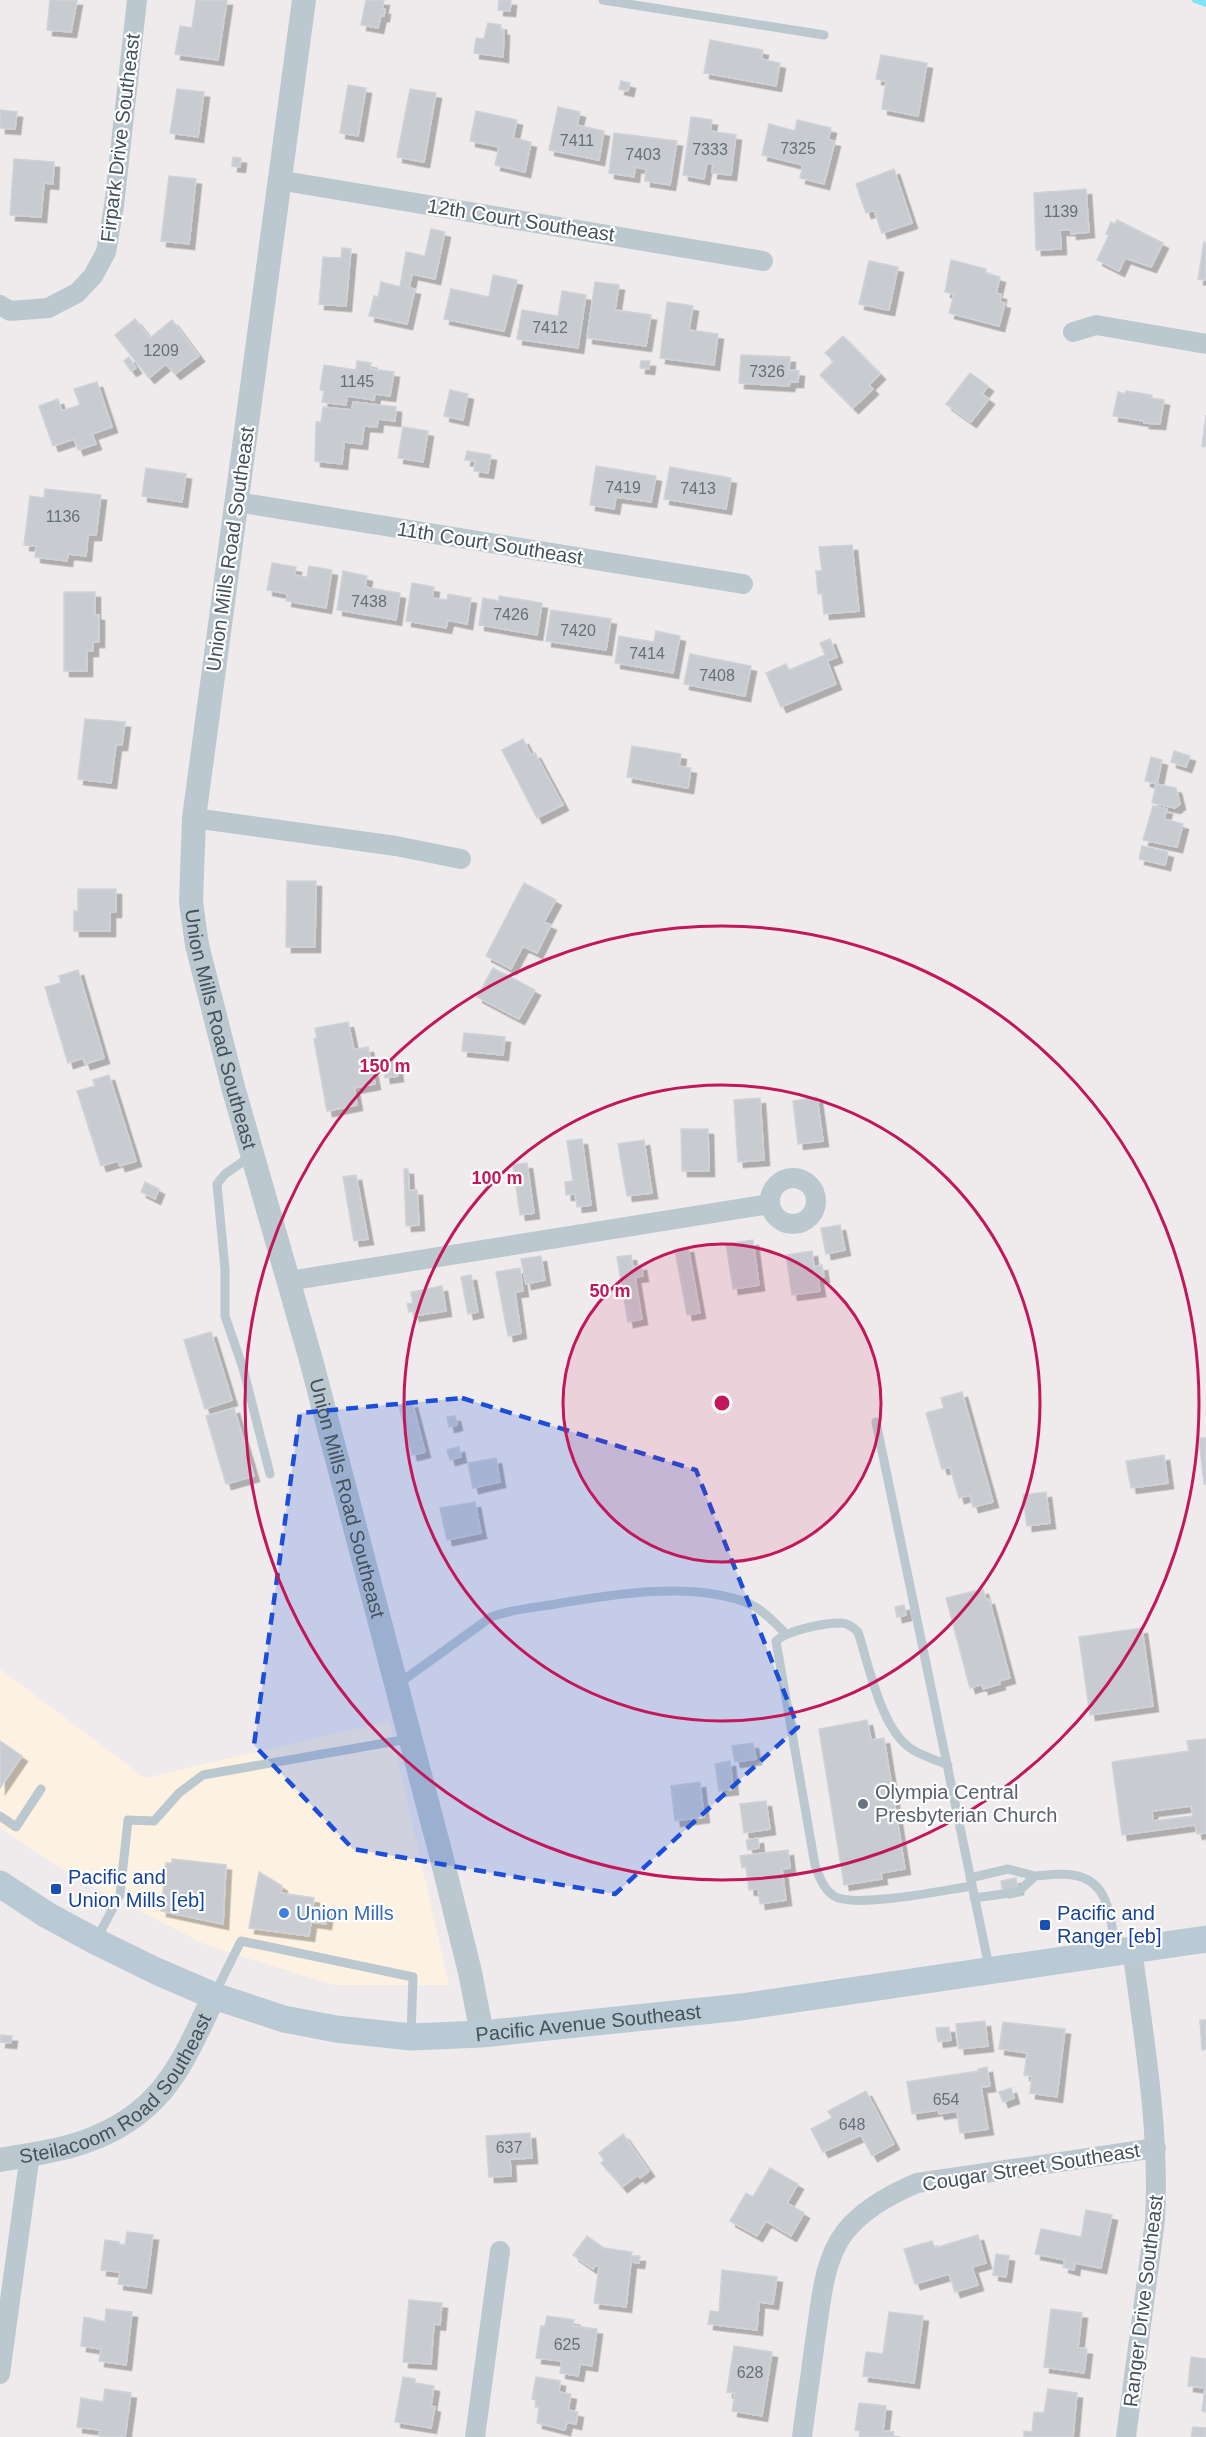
<svg xmlns="http://www.w3.org/2000/svg" width="1206" height="2437" font-family="Helvetica,sans-serif">
  <style>
    .commercial { fill: #fdf2e1 }
    .lines { fill: none; stroke-linecap: round; stroke-linejoin: round }
    .stream { stroke: #7fe4f1; stroke-width: 6 }
    .building { fill: #c8ccd1; stroke: #cfd2d8; stroke-width: 1.5; fill-rule: evenodd; filter: url(#shadow) }
    .service { stroke: #bbc8cf; stroke-width: 9 }
    .minor { stroke: #bbc8cf; stroke-width: 20 }
    .tertiary { stroke: #bbc8cf; stroke-width: 24 }
    .secondary { stroke: #bacad4; stroke-width: 27 }
    .marked { fill: #1d4ed8; fill-opacity: 0.2; stroke: #1d4ed8; stroke-width: 4.5; stroke-dasharray: 12 8; stroke-linejoin: round }
    .ring { fill: none; stroke: #c2185b; stroke-width: 3 }
    .worship-dot { fill: #6b7280; stroke: #fff; stroke-width: 2 }
    .transit-dot { fill: #1a4fb4; stroke: #fff; stroke-width: 2 }
    .shop-dot { fill: #3f7fe0; stroke: #fff; stroke-width: 2 }
    .labels { text-anchor: middle; stroke-width: 4.5; stroke-linejoin: round; paint-order: stroke }
    .number-label { font-size: 16px; fill: #647078 }
    .street-label { font-size: 20px; fill: #43515a; stroke: #fff }
    .worship-label { font-size: 20px; fill: #5b616d; stroke: #fff; text-anchor: start }
    .transit-label { font-size: 20px; fill: #164399; stroke: #fff; text-anchor: start }
    .shop-label { font-size: 20px; fill: #366cbe; stroke: #fff; text-anchor: start }
    .centre { fill: #c2185b; stroke: #fff; stroke-width: 3 }
    .ring-label { font-size: 18px; text-anchor: middle; font-weight: bold; fill: #c2185b; stroke: #fff; stroke-width: 4.5; stroke-linejoin: round; paint-order: stroke }
  </style>
  <defs>
    <filter id="shadow"><feDropShadow dx="5.5" dy="5.5" stdDeviation="0" flood-color="#0004"/></filter>
  </defs>
  <rect width="100%" height="100%" fill="#efebec"/>
  <!-- commercial -->
  <path class="commercial" d="M0,1669L145,1778L389,1721L449,1985H334L206,1945L71,1875L0,1828Z"/>
  <g class="lines">
    <!-- stream -->
    <path class="stream" d="M1195,0L1206,4"/>
  </g>
  <!-- building -->
  <path class="building" d="M50,0H77L71,32L47,30Z
    M196,0H227L218,60L175,54L180,26L192,28Z
    M366,0H384L382,9H385L384,16L381,15L378,28L361,25Z
    M499,0H511L510,11L498,10Z
    M488,23L501,25V30H504L503,57L474,53L476,38L484,39Z
    M710,40L763,50L761,59L780,63L776,86L704,73Z
    M881,55L927,63L918,116L882,109L886,81L876,79Z
    M621,81L630,83L628,91L619,89Z
    M348,85L366,88L358,136L340,133Z
    M177,89L204,92L198,137L170,133Z
    M410,89L436,93L424,162L397,157Z
    M558,107L580,112L577,125L604,131L599,160L549,150Z
    M0,110L17,112L15,129L0,128Z
    M476,111L517,120L513,138L531,142L525,172L495,165L499,147L470,141Z
    M691,117L712,120L710,131L736,135L731,175L712,173L713,164L707,163L704,179L683,175Z
    M797,120L831,128L828,140L835,141L824,184L800,178L803,165L762,155L769,124L795,131Z
    M614,133L677,141L670,185L645,181L646,169L635,167L634,177L609,173Z
    M233,157L241,158L240,167L232,166Z
    M14,159L54,162L53,184L44,183L41,217L10,215Z
    M894,169L912,223L882,233L874,210L866,213L856,184Z
    M169,176L196,179L189,244L161,241Z
    M1086,189L1089,232L1071,234V230H1060L1061,249L1036,250L1034,193Z
    M1117,220L1163,243L1151,267L1125,258L1119,271L1097,260L1109,235L1106,234L1111,222L1115,224Z
    M431,229L445,232L435,279L412,274L409,288L415,289L407,324L369,316L374,296L378,297L381,282L400,287L406,252L425,256Z
    M1204,242L1206,243V280L1198,279Z
    M342,248L351,249L346,306L319,304L323,257L341,258Z
    M951,260L986,269L985,273L1000,277L996,293L1001,294L1000,302L1005,303L999,326L949,313L954,294L945,292Z
    M869,261L898,267L889,310L859,304Z
    M493,275L517,280L504,331L444,319L451,289L489,297Z
    M595,282L619,285L615,310L651,315L646,346L587,338Z
    M562,291L586,295L578,348L517,339L522,310L558,316Z
    M667,302L693,306L689,330L718,334L714,365L660,358Z
    M135,319L150,338L172,320L199,356L175,374L166,364L149,378L115,335Z
    M843,336L880,374L869,385L873,389L853,408L820,375L834,361L825,353Z
    M741,355L790,357L789,370L799,371L798,382H790L789,386L739,383Z
    M129,357L136,368L131,371L124,361Z
    M357,361L371,363L370,369L394,372L390,396L375,394L374,400L347,396L346,405L322,402L324,391L320,390L324,365L356,370Z
    M641,361H650L649,369L640,368Z
    M970,373L988,386L982,394L989,399L971,422L946,404Z
    M97,382L112,427L92,434L96,444L78,450L74,439L53,446L39,406L58,399L62,411L80,405L74,389Z
    M450,390L468,394L463,420L444,416Z
    M1126,391L1152,395L1151,398L1164,400L1160,424L1144,423V421L1113,416L1118,392L1125,394Z
    M353,402L396,407L395,421L378,419L377,427L364,426L362,444L344,442L342,464L315,461L316,422H321L323,407L352,410Z
    M1206,415V447L1202,446Z
    M403,427L428,431L423,462L398,458Z
    M467,451L491,455L488,473L474,471L475,461L465,460Z
    M596,466L656,476L651,502L616,497L614,509L590,505Z
    M670,467L731,478L726,509L664,499Z
    M146,468L186,474L182,502L142,496Z
    M45,489L101,495L96,535H88L86,556L68,554L67,561L35,557L36,546L24,545L30,496L44,498Z
    M852,545L859,611L824,614L822,593L818,594L816,571H822L819,547Z
    M272,563L296,567L294,575L307,577L309,566L332,570L326,608L286,601L288,594L267,590Z
    M343,571L367,576L365,587L400,593L396,620L337,610Z
    M412,583L434,587L432,598L447,600L448,594L471,598L467,624L448,620L446,628L406,621Z
    M64,592H95V615H99V642H93V651H87V671H64Z
    M499,596L542,603L537,635L479,625L483,598L499,601Z
    M551,610L611,619L606,650L546,641Z
    M656,631L680,636L673,673L615,663L619,636L654,642Z
    M830,639L837,657L827,661L836,684L781,707L766,673L786,664L789,670L825,655L820,643Z
    M690,654L751,666L745,696L684,684Z
    M85,719L125,722L122,745H116L111,783L78,779Z
    M523,739L531,755L535,753L563,805L537,818L502,750Z
    M632,746L681,754L679,766L691,768L688,788L627,777Z
    M1174,751L1190,756L1186,767L1171,762Z
    M1151,757L1162,760L1157,784L1145,781Z
    M1156,784L1176,788L1180,804L1175,808L1152,803Z
    M1153,806L1167,809L1164,819L1183,824L1177,847L1143,840Z
    M1142,846L1168,852L1165,865L1139,859Z
    M287,881H316L315,947H286Z
    M524,883L556,900L544,922L551,925L537,953L523,946L511,969L486,956Z
    M78,889H116V912H110V931H74V911H78Z
    M493,968L535,990L519,1019L477,997Z
    M78,970L104,1058L85,1064L83,1058L68,1063L45,987L61,983L59,976Z
    M348,1022L354,1050L368,1047L375,1084L354,1088L357,1105L327,1111L314,1039L317,1038L315,1028Z
    M464,1033L505,1037L503,1055L462,1051Z
    M396,1060L398,1076L385,1078L383,1062Z
    M109,1075L136,1161L120,1166L118,1161L101,1166L77,1091L95,1086L93,1080Z
    M817,1097L823,1141L798,1144L793,1101Z
    M760,1098L764,1160L738,1162L734,1100Z
    M681,1129H708L709,1171H682Z
    M582,1139L591,1205L577,1207L575,1194L566,1195L565,1182L573,1181L567,1141Z
    M644,1140L652,1193L627,1196L618,1144Z
    M527,1163L534,1213L520,1215L513,1165Z
    M404,1169H408L409,1190H417L419,1225L406,1226Z
    M356,1175L368,1239L354,1241L343,1177Z
    M145,1182L159,1189L155,1199L141,1192Z
    M840,1225L845,1250L826,1254L821,1228Z
    M753,1240L759,1285L733,1289L726,1244Z
    M688,1247L700,1313L687,1315L675,1250Z
    M812,1251L814,1267L822,1265L824,1277L818,1278L820,1291L792,1295L786,1255Z
    M631,1255L633,1267L641,1265L643,1276L635,1277L642,1319L628,1322L617,1257Z
    M541,1256L545,1280L526,1284L521,1259Z
    M520,1268L523,1291L515,1292L521,1333L508,1336L496,1272Z
    M471,1275L478,1312L468,1314L461,1277Z
    M442,1286L446,1311L414,1316L413,1311L409,1312L407,1304L413,1303L411,1292Z
    M211,1332L232,1400L205,1409L184,1340Z
    M962,1392L993,1502L973,1507L970,1495L959,1498L950,1467L942,1469L926,1413L944,1408L941,1398Z
    M412,1402L425,1452L412,1455L399,1406Z
    M234,1408L254,1476L226,1484L206,1416Z
    M455,1416L457,1425L449,1427L447,1417Z
    M1199,1438H1206V1484H1204Z
    M459,1447L461,1457L450,1460L447,1450Z
    M1164,1455L1168,1483L1131,1488L1126,1461Z
    M496,1458L500,1482L473,1488L468,1463Z
    M1046,1492L1050,1523L1027,1526L1023,1495Z
    M475,1502L481,1533L447,1540L440,1508Z
    M983,1589L986,1600L989,1599L1010,1678L999,1681L1000,1684L983,1689L982,1684L970,1688L946,1598Z
    M904,1605L906,1615L897,1617L895,1607Z
    M1142,1628L1153,1706L1090,1715L1079,1637Z
    M867,1720L871,1740L884,1738L905,1869L881,1873L882,1879L844,1885L819,1729Z
    M1206,1739V1833L1197,1834L1195,1825L1122,1835L1112,1762L1189,1751L1187,1741ZM1191,1806L1193,1816L1153,1821L1152,1811Z
    M0,1741L22,1756L0,1788Z
    M753,1743L756,1759L735,1762L732,1746Z
    M730,1761L733,1789L719,1791L715,1764Z
    M700,1782L704,1817L675,1821L671,1786Z
    M766,1801L770,1829L744,1833L740,1804Z
    M758,1838L759,1848L748,1850L746,1840Z
    M788,1850L790,1868L782,1869L786,1900L760,1904L758,1889L749,1890L746,1867L742,1868L740,1856Z
    M172,1859L226,1865L223,1924L161,1911L166,1863H172Z
    M259,1872L282,1886L281,1893L314,1898L313,1907L328,1909L326,1924L311,1922L309,1936L249,1928Z
    M1016,1878L1018,1889L1003,1892L1001,1881Z
    M1200,2020H1206V2049L1202,2050Z
    M985,2021L988,2046L959,2049L956,2024Z
    M1003,2022L1065,2029L1057,2097L1030,2093L1032,2076L1024,2075L1027,2053L999,2049Z
    M949,2027L951,2040L938,2042L936,2028Z
    M1,2035L12,2036L11,2043L0,2042Z
    M987,2067L990,2086L981,2087L988,2129L960,2133L957,2111L939,2114L938,2110L912,2114L907,2082L978,2071V2069Z
    M1011,2088L1014,2098L1003,2102L999,2092Z
    M866,2091L894,2144L872,2156L861,2135L823,2152L811,2129L832,2118L828,2111Z
    M530,2133L532,2158L510,2159L511,2176L489,2177L486,2136Z
    M623,2134L649,2171L640,2178L638,2175L622,2187L601,2163L604,2160L599,2153Z
    M770,2168L798,2184L787,2203L804,2213L791,2236L766,2221L757,2236L730,2221L746,2193L753,2197Z
    M1086,2210L1112,2215L1101,2268L1075,2263L1074,2270L1063,2267L1065,2260L1035,2254L1041,2229L1081,2237Z
    M127,2232L153,2235L146,2288L118,2284L120,2272L101,2270L105,2240L119,2242V2244L125,2245Z
    M978,2235L986,2263L972,2267L978,2285L955,2292L949,2274L915,2284L904,2249L932,2241L935,2248Z
    M587,2236L604,2248L632,2252L631,2256H640L639,2263L631,2262L626,2307L594,2303L599,2267L596,2265L593,2269L573,2255Z
    M996,2254L1009,2256L1006,2277L993,2275Z
    M722,2270L777,2277L773,2304L759,2302L757,2330L708,2324L710,2311L719,2312Z
    M409,2300L442,2303L440,2325L434,2324L431,2364L403,2362Z
    M106,2309L132,2312L126,2365L99,2361L101,2349L81,2346L84,2317L105,2322Z
    M1051,2309L1082,2313L1078,2348L1087,2349L1084,2373L1044,2367Z
    M889,2312L923,2316L914,2383L863,2376L866,2352L883,2354Z
    M547,2316L574,2320L573,2326L597,2329L592,2366L580,2364L578,2376L560,2373L562,2361L536,2358L541,2326H545Z
    M734,2346L772,2352L762,2416L732,2411L735,2393L727,2392Z
    M1191,2357L1206,2359V2412L1202,2411L1205,2388L1188,2386Z
    M403,2377L415,2379V2383L434,2386L431,2406L435,2407L431,2428L395,2422Z
    M536,2377L560,2381L559,2392L571,2394L568,2410L578,2412L576,2424L567,2422L565,2430L537,2423L539,2407H535L536,2400L532,2399Z
    M105,2389L131,2393L125,2437H99L100,2430L77,2427L81,2398L103,2402Z
    M1048,2389L1077,2393L1073,2437H1024V2431L1032,2432L1034,2412L1044,2413Z
    M859,2403L886,2406L883,2431L894,2432L893,2437H859L860,2431L855,2430Z
    M1193,2427L1206,2428V2437H1191Z"/>
  <g class="lines">
    <!-- service -->
    <path class="service" d="M603,0L824,35
      M251,1156L225,1174L217,1184L225,1269V1316L243,1368L270,1474
      M876,1422L989,1967
      M398,1684L491,1617C510,1610 530,1608 550,1605C609,1595 692,1580 750,1604C763,1610 775,1623 785,1633
      M948,1765C936,1760 923,1756 913,1750C881,1731 869,1665 858,1632C853,1627 848,1623 841,1623C824,1623 788,1630 776,1641L815,1865C819,1876 823,1889 834,1896C854,1909 944,1890 972,1886
      M0,1816L16,1827L41,1789
      M1035,1876C1047,1875 1061,1873 1073,1875C1111,1881 1110,1920 1116,1950
      M970,1878L1008,1869L1035,1876L1018,1892L974,1898
      M96,1940L120,1895L128,1820L154,1821L179,1793L203,1775L408,1739
      M215,1993L241,1941L413,1977L411,2035"/>
    <!-- minor -->
    <path class="minor" d="M278,180L763,261
      M0,305L10,311L48,308L77,293L93,276L106,252L114,206L137,0
      M1073,332L1096,325L1206,344
      M237,502L743,584
      M194,818L396,846L461,859
      M770 1201a23 23 0 1 1 46 0a23 23 0 1 1-46 0Z
      M288,1281L770,1204
      M0,2374L30,2154
      M475,2437L500,2251
      M802,2437C806,2405 811,2373 815,2341C821,2305 822,2262 845,2232C863,2209 891,2194 917,2183L1156,2148
      M1126,2437L1155,2220C1160,2130 1144,2039 1132,1949"/>
    <!-- tertiary -->
    <g class="tertiary">
      <path id="s1" d="M304,0L194,818L191,902L197,945L233,1087L311,1360L441,1855L470,1972L482,2034"/>
      <path id="s2" d="M0,2160C26,2155 55,2152 81,2143C161,2116 181,2067 214,1996"/>
    </g>
    <!-- secondary -->
    <path class="secondary" id="s3" d="M0,1884L47,1915L95,1941L156,1971L214,1996L284,2019L336,2029L411,2037L482,2034L741,2007L1206,1939"/>
  </g>
  <!-- marked area -->
  <path class="marked" d="M462,1398L696,1470L798,1727L615,1894L353,1849L254,1745L300,1413Z"/>
  <!-- distance rings -->
  <circle cx="722" cy="1403" r="159" fill="#c2185b" fill-opacity=".12"/>
  <g class="ring">
    <circle cx="722" cy="1403" r="159"/>
    <circle cx="722" cy="1403" r="318"/>
    <circle cx="722" cy="1403" r="477"/>
  </g>
  <!-- markers -->
  <circle class="worship-dot" cx="863" cy="1804" r="6"/>
  <g class="transit-dot">
    <rect x="50" y="1883" width="12" height="12" rx="3"/>
    <rect x="1039" y="1919" width="12" height="12" rx="3"/>
  </g>
  <circle class="shop-dot" cx="284" cy="1913" r="6"/>
  <g class="labels">
    <!-- number labels -->
    <g class="number-label">
      <text x="577" y="146">7411</text>
      <text x="798" y="154">7325</text>
      <text x="710" y="155">7333</text>
      <text x="643" y="160">7403</text>
      <text x="1061" y="217">1139</text>
      <text x="550" y="333">7412</text>
      <text x="161" y="356">1209</text>
      <text x="767" y="377">7326</text>
      <text x="357" y="387">1145</text>
      <text x="623" y="493">7419</text>
      <text x="698" y="494">7413</text>
      <text x="63" y="522">1136</text>
      <text x="369" y="607">7438</text>
      <text x="511" y="620">7426</text>
      <text x="578" y="636">7420</text>
      <text x="647" y="659">7414</text>
      <text x="717" y="681">7408</text>
      <text x="946" y="2105">654</text>
      <text x="852" y="2130">648</text>
      <text x="509" y="2153">637</text>
      <text x="567" y="2350">625</text>
      <text x="750" y="2378">628</text>
    </g>
    <!-- street labels -->
    <g class="street-label">
      <text transform="translate(120 138) rotate(-83)" y="7">Firpark Drive Southeast</text>
      <text transform="translate(521 220) rotate(9)" y="7">12th Court Southeast</text>
      <text transform="translate(490 543) rotate(9)" y="7">11th Court Southeast</text>
      <text transform="translate(230 549) rotate(-82)" y="7">Union Mills Road Southeast</text>
      <text dy="7" stroke="none"><textPath href="#s1" startOffset="1040">Union Mills Road Southeast</textPath></text>
      <text dy="7" stroke="none"><textPath href="#s1" startOffset="1526">Union Mills Road Southeast</textPath></text>
      <text dy="7" stroke="none"><textPath href="#s3" startOffset="622">Pacific Avenue Southeast</textPath></text>
      <text dy="7" stroke="none"><textPath href="#s2" startOffset="144">Steilacoom Road Southeast</textPath></text>
      <text transform="translate(1031 2167) rotate(-9)" y="7">Cougar Street Southeast</text>
      <text transform="translate(1143 2301) rotate(-83)" y="7">Ranger Drive Southeast</text>
    </g>
    <!-- worship labels -->
    <g class="worship-label">
      <text x="875" y="1799">Olympia Central<tspan x="875" dy="23">Presbyterian Church</tspan></text>
    </g>
    <!-- transit labels -->
    <g class="transit-label">
      <text x="68" y="1884">Pacific and<tspan x="68" dy="23">Union Mills [eb]</tspan></text>
      <text x="1057" y="1920">Pacific and<tspan x="1057" dy="23">Ranger [eb]</tspan></text>
    </g>
    <!-- shop labels -->
    <g class="shop-label">
      <text x="296" y="1920">Union Mills</text>
    </g>
  </g>
  <circle cx="722" cy="1403" r="9" class="centre"/>
  <g class="ring-label">
    <text x="385" y="1072">150 m</text>
    <text x="497" y="1184">100 m</text>
    <text x="610" y="1297">50 m</text>
  </g>
</svg>
